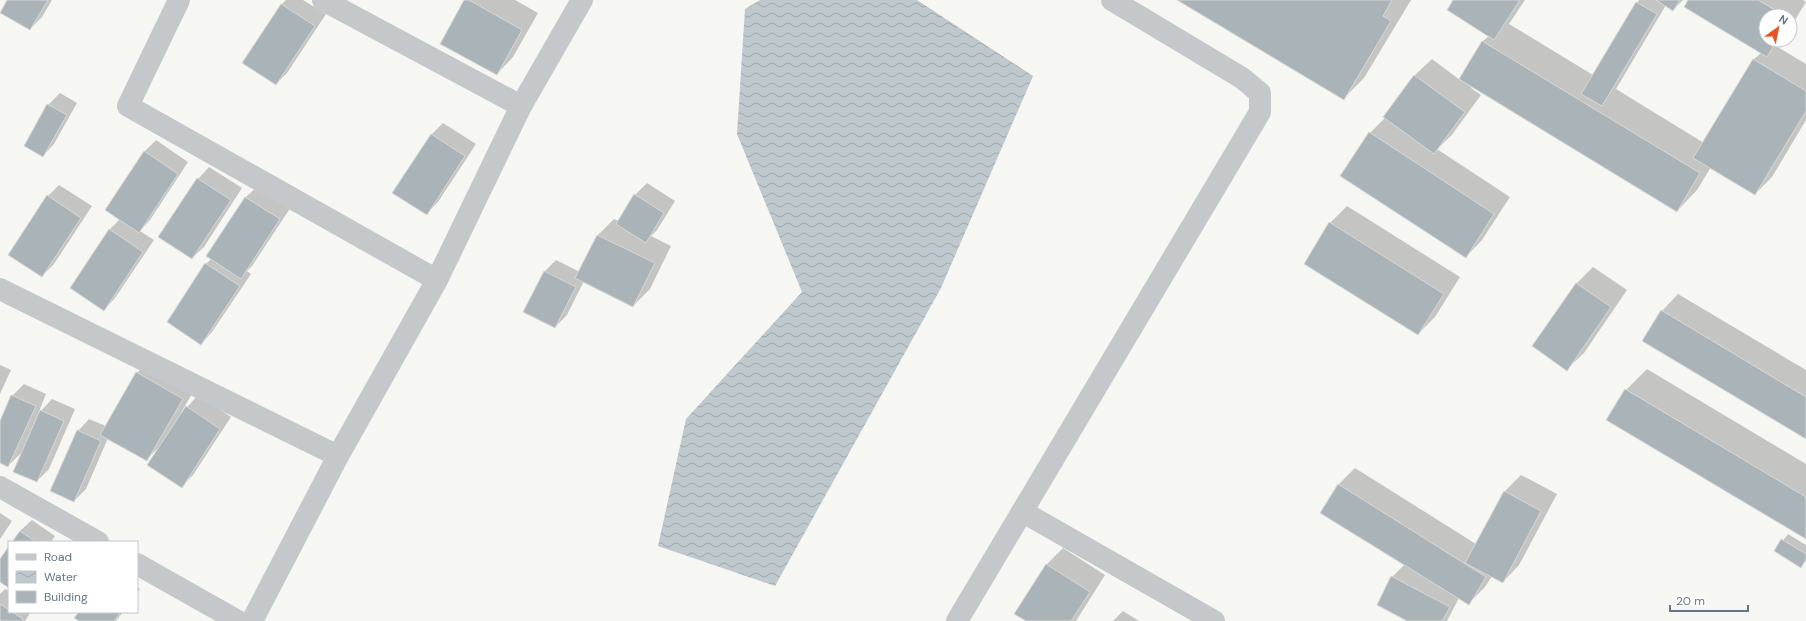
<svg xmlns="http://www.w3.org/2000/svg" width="1806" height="621" font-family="'DM Sans',sans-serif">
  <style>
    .water { fill: url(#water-waves) }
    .shadow { fill: #0003 }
    .building { fill: #aab3b8; stroke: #d8d8d5 }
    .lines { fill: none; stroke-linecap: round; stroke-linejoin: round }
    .minor { stroke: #c4c8cb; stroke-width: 22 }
  </style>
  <defs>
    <pattern id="water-waves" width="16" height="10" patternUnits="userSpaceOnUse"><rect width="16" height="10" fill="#bec8cd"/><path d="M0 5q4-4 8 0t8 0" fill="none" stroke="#9ea7ac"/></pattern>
  </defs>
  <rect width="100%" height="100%" fill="#f6f6f3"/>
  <!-- water -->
  <path class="water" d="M760,0H917L1033,76L941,288L775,586L658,546L686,419L802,292L737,134L745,9Z"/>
  <!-- shadow -->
  <path class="shadow" d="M8,0H52L42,17L30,29Z
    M286,0H303L326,14L287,73L276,84L281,5Z
    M465,0H515L538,13L513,57L497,74Z
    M1179,0H1411L1364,78L1344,98Z
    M1454,0H1525L1509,24L1593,75L1639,0H1683L1673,10L1666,5L1616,89L1704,143L1754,59L1761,53L1689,0H1803L1806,2L1790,28V16H1766V40H1782L1776,46L1806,64V120L1772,177L1755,194L1711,167L1697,190L1677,211L1472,86L1471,88L1481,95L1451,136L1437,149L1510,197L1482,240L1466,257L1342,176L1370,133L1386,117L1415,75L1432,59L1460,80L1483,41L1489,36Z
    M60,93L77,103L54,144L43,156L48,105Z
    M443,123L476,144L438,202L426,214L394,192L432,134Z
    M156,140L188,162L150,220L140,231L154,240L115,298L104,310L109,230L120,219L144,152Z
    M209,167L242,188L204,247L192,258L198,179Z
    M647,183L675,201L657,230L651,236L671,246L650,289L633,306L584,281L567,315L555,327L545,271L556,260L580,272L598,235L614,219L619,221L635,195Z
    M59,185L92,206L54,264L42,276L48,196Z
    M258,186L291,207L252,266L247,271L251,274L212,332L201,344L206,264L212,258L208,256L246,197Z
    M1347,206L1460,277L1435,317L1418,334L1330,223Z
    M1593,267L1627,290L1584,353L1567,369L1576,284Z
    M1678,294L1806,370V438L1662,311Z
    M153,356L199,382L182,411L183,412L198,395L231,417L193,475L181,487L158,448L146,460L108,438L86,489L74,501L78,431L89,419L106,426L137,373Z
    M0,365L11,370L0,394Z
    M1647,369L1806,464V538L1626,390Z
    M24,384L46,394L38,414L52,399L75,409L49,469L37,481L23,451L8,466L0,462V423L12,396Z
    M1355,468L1476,544L1505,491L1521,475L1557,494L1519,565L1503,582L1492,576L1485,587L1468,604L1459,598L1447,621H1409L1392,577L1405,564L1338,485Z
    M0,513L12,521L0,539Z
    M32,520L55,536L51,542H13L20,531Z
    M1788,534L1806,545V561L1800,567L1775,551Z
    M1063,548L1105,575L1076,621H1027L1047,564Z
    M137,587L140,589L137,593Z
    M5,589L9,591V612H31L25,621H0V594Z
    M1123,611L1139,621H1113Z
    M80,612H123L116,621H80Z"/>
  <!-- building -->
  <path class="building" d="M7,0H48L30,30L0,13Z
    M464,0H469L522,30L497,75L440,44Z
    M1177,0H1392L1383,16L1391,21L1344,100Z
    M1453,0H1520L1494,40L1447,10Z
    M1656,0H1680L1673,11Z
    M1688,0H1758L1785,16H1766V40H1777L1767,57L1684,7Z
    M1636,2L1657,14L1602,106L1581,94Z
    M281,4L315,26L276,85L242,63Z
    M1482,41L1700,173L1677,212L1459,79Z
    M1753,59L1806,91V111L1755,195L1693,158Z
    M1414,75L1465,112L1434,154L1383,117Z
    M47,104L67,115L43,157L24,146Z
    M1369,132L1494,214L1466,258L1340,176Z
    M431,134L465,156L427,215L392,193Z
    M144,151L178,174L139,233L105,210Z
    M197,178L231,200L192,259L158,237Z
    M634,194L664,213L646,243L616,224Z
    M47,195L81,218L42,277L8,255Z
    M245,197L280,219L241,279L206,256Z
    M1329,222L1444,294L1418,335L1304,264Z
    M109,229L143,252L104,311L70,288Z
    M597,235L655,263L633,307L575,278Z
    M205,263L240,286L201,345L167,322Z
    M544,271L576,287L555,328L523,312Z
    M1576,283L1611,307L1567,371L1532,346Z
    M1661,310L1806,397V439L1642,341Z
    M136,372L183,399L147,461L100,435Z
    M1625,389L1806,497V539L1606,420Z
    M11,395L36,406L8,467L0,463V421Z
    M186,406L220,429L182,488L147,465Z
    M40,410L64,421L37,482L13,472Z
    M77,430L101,441L74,502L50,491Z
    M1338,484L1486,577L1469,605L1320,513Z
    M1504,491L1541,511L1503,583L1465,563Z
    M20,531L36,542H12Z
    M1781,539L1806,554V559L1801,568L1774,551Z
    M9,546V588L0,582V559Z
    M1046,564L1090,592L1071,621H1026L1014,614Z
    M1391,576L1450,607L1442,621H1407L1377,605Z
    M0,604L9,610V612H12L23,619L22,621H0Z
    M79,612H121L114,621H79L74,618Z"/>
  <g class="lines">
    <!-- minor -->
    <path class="minor" d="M179,0L128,106L437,280
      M323,0L521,106
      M0,289L338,456
      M0,487L98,542
      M1023,512L1214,621
      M137,564L238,621
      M252,621L338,456L437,280L521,106L582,0
      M957,621L1260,112V93L1242,78L1112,0"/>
  </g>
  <!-- legend -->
  <rect x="8" y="541" width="130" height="72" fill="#ffffff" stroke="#c1c8ce"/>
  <rect x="16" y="554" width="20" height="6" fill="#c4c8cb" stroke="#c1c8ce"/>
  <text x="44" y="561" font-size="12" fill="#647685">Road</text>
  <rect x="16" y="571" width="20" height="12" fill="url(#water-waves)" stroke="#c1c8ce"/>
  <text x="44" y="581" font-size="12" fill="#647685">Water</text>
  <rect x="16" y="591" width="20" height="12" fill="#aab3b8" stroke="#c1c8ce"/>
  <text x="44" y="601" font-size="12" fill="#647685">Building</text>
  <!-- north arrow -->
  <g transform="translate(1778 28) rotate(33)"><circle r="19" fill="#ffffff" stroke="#c1c8ce"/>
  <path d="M0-3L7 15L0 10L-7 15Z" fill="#e85421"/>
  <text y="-6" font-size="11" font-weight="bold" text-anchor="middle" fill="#647685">N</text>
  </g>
  <!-- scale -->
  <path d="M1670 605v6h78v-6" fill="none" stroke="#647685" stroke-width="2"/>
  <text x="1676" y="605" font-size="12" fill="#647685" stroke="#ffffff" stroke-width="3" paint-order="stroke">20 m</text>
</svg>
